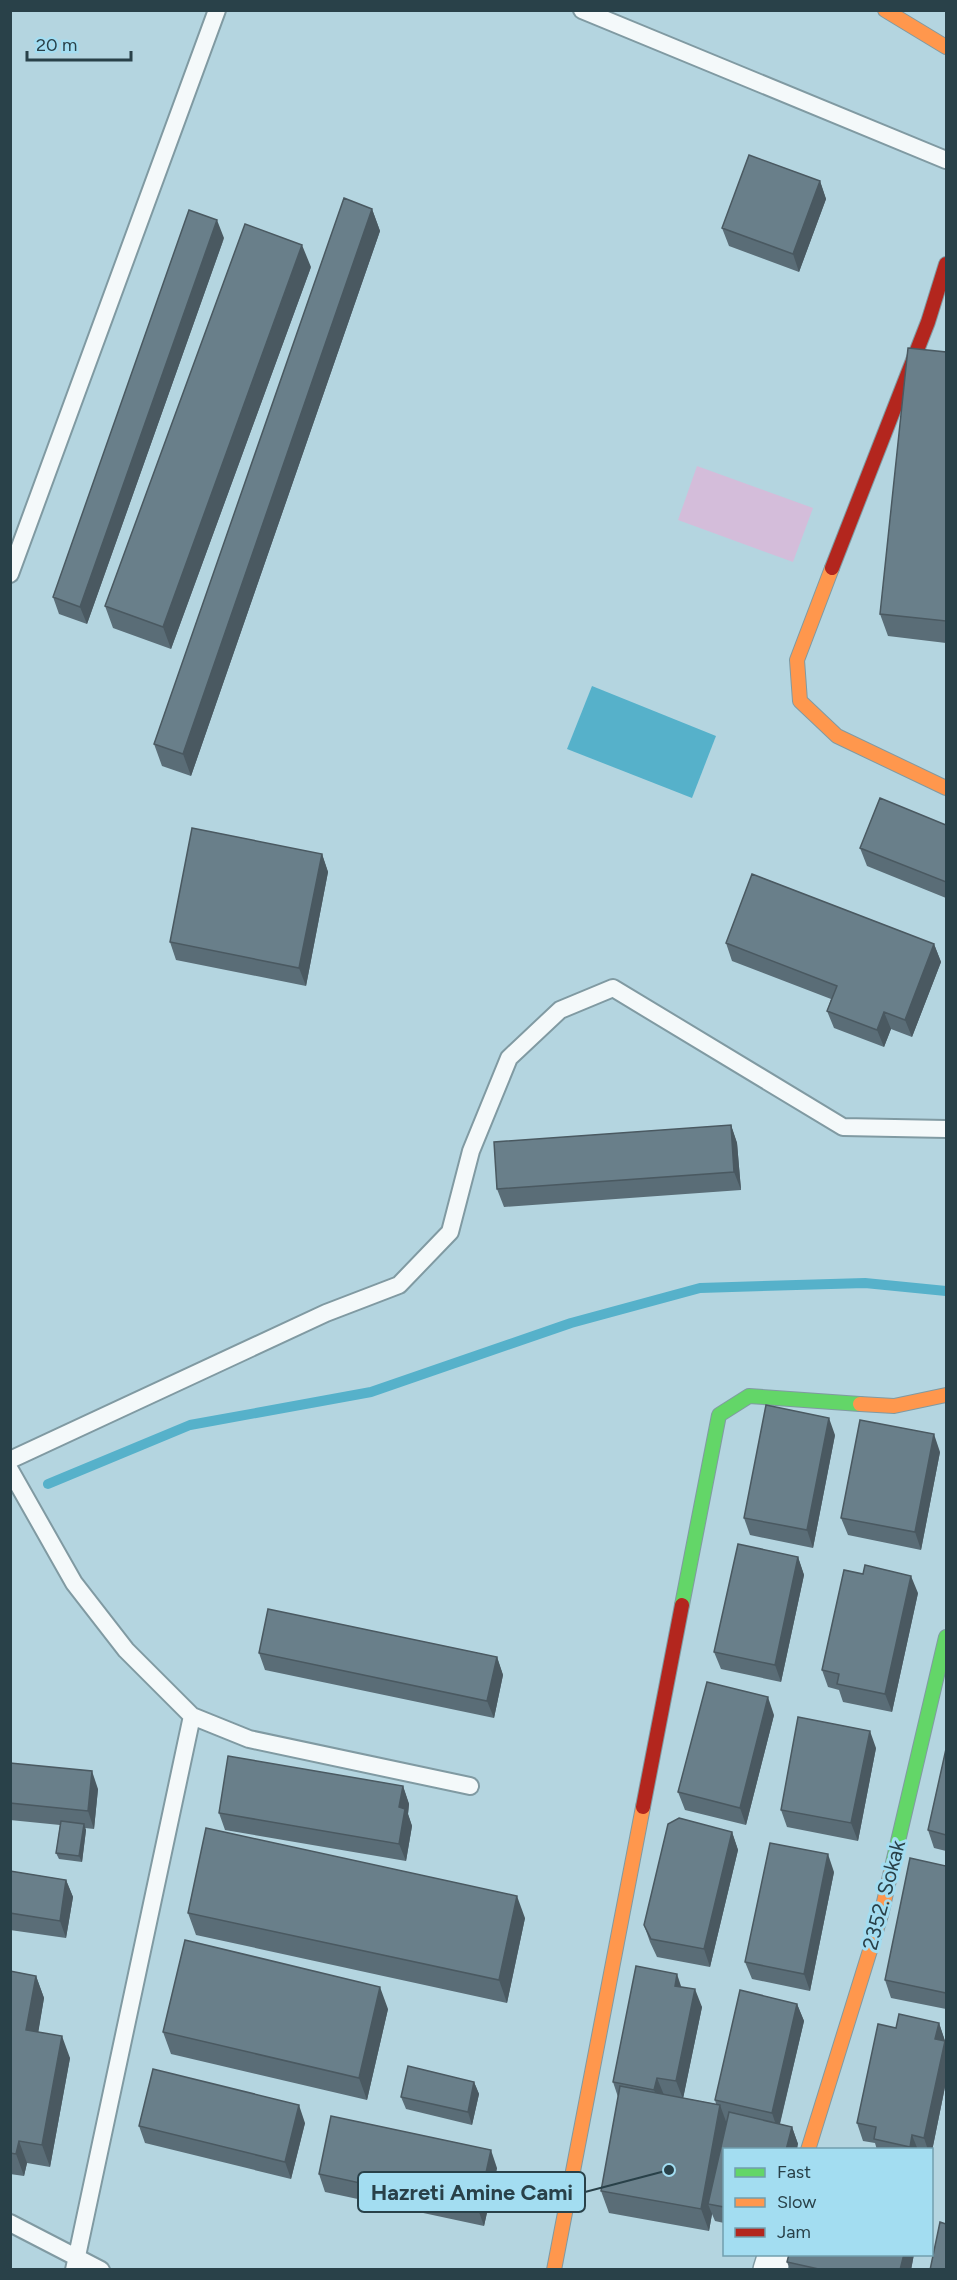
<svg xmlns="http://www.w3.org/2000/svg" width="957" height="2280" font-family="Figtree,sans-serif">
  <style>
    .green { fill: #d4bdda }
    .water { fill: #56b1ca }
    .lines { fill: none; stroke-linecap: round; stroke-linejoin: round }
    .stream { stroke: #56b1ca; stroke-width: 10 }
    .lane-casing { stroke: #809aa2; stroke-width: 20 }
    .street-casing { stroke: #809aa2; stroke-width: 36 }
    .fast-casing { stroke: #809aa2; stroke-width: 16 }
    .slow-casing { stroke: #809aa2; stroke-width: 16 }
    .jam-casing { stroke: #809aa2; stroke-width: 16 }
    .lane { stroke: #f4f9fa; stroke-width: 16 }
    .street { stroke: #f4f9fa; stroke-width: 33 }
    .fast { stroke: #63d668; stroke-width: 14 }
    .slow { stroke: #ff974d; stroke-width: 14 }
    .jam { stroke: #b3261e; stroke-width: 14 }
    .wall { fill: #5a6d77 }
    .shaded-wall { fill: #4a5961 }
    .building { fill: #697f8a; stroke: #4a5961; stroke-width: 1.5 }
    .labels { text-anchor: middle; stroke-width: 6; stroke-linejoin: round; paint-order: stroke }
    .street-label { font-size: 21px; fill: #294149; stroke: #a3ddf1 }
    .leader { fill: none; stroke: #294149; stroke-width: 2 }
    .callout-dot { fill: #294149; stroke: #a3ddf1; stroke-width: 2 }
    .callout { fill: #a3ddf1; stroke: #294149; stroke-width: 2 }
    .callout-label { font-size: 22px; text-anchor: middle; font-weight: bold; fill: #294149 }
  </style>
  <rect width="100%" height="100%" fill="#b4d5e0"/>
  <!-- green -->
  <path class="green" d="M697,466L813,508L793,562L678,520Z"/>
  <!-- water -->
  <path class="water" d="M592,686L716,736L692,798L567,749Z"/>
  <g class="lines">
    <!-- stream -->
    <path class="stream" d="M48,1484L190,1425L371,1392L571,1323L700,1288L865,1283L946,1291"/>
    <defs>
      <path id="lane" d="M582,10L946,160
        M10,574L217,10
        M10,1460L326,1313L399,1285L450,1232L471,1151L509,1058L560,1010L613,988L843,1127L946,1129
        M10,1470L74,1583L126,1650L192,1716L74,2270
        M192,1716L249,1739L470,1786
        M10,2223L101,2270"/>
      <path id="street" d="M770,2270L775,2254"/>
      <path id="fast" d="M682,1605L719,1415L749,1396L860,1404
        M892,1867L946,1637"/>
      <path id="slow" d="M885,10L946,47
        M832,568L797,660L800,701L837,736L946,788
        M860,1404L894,1406L946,1395
        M808,2150L881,1915L892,1867
        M554,2270L643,1807"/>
      <path id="jam" d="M832,568L928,322L946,264
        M643,1807L682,1605"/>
    </defs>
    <!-- lane casing -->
    <use href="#lane" class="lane-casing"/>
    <!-- street casing -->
    <use href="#street" class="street-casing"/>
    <!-- fast casing -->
    <use href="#fast" class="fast-casing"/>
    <!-- slow casing -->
    <use href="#slow" class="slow-casing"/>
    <!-- jam casing -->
    <use href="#jam" class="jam-casing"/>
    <!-- lane -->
    <use href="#lane" class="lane"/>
    <!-- street -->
    <use href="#street" class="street"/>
    <!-- fast -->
    <use href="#fast" class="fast"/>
    <!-- slow -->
    <use href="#slow" class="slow"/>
    <!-- jam -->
    <use href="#jam" class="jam"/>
  </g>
  <!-- wall -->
  <path class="wall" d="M820,181L826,199L799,272L729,246L722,228Z
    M372,209L380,231L191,776L162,766L154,744Z
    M224,238L87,624L59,614L53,597Z
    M311,267L171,649L113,628L105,606Z
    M946,352V643L888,636L880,614Z
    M946,825V898L867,866L860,848Z
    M322,854L328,872L306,986L176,960L170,942Z
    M726,943L934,944L941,962L912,1037L891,1029L884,1047L834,1028L827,1011L831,999L732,961Z
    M731,1125L737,1143L741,1190L504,1207L497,1189Z
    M835,1435L813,1548L750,1535L744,1518Z
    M940,1452L921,1550L848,1535L841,1518Z
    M798,1557L804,1575L781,1682L721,1669L714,1652Z
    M918,1593L892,1712L843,1702L839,1690L828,1687L822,1670Z
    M259,1653L497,1657L503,1675L494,1718L265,1670Z
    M774,1715L746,1825L685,1810L678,1792Z
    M876,1748L858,1841L787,1827L781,1810Z
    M946,1749V1851L934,1848L928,1830Z
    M10,1763L98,1789L94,1829L85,1828L86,1830L82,1862L59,1859L56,1853L60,1825L10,1820Z
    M403,1786L409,1804L408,1814L412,1826L406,1861L225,1830L219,1813Z
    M732,1832L738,1850L710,1967L657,1957L650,1942L644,1925Z
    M946,1866V2009L891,1998L885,1980Z
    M10,1871L66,1880L73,1897L66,1938L10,1930Z
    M834,1872L810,1991L752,1979L745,1962Z
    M188,1913L525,1918L507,2003L196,1935Z
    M10,1971L36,1976L44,1998L38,2032L70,2058L50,2167L27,2163L24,2176L10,2174Z
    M681,1987L702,2007L683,2098L716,2104L715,2100L797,2004L804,2021L780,2124L792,2127L798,2144L724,2150V2223L715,2221L712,2214L709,2231L609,2213L601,2191L618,2097L613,2082Z
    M388,2009L367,2100L171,2054L163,2032Z
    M939,2023L946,2044V2082L932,2151V2150H877L875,2143L863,2141L857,2123L896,2028Z
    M474,2082L479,2094L472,2125L406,2109L401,2097Z
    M305,2123L291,2179L145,2143L139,2126Z
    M497,2168L484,2226L325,2192L319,2174Z
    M789,2254H914L911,2270H790L787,2262Z"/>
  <!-- shaded-wall -->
  <path class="shaded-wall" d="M820,181L826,199L799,272L793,254Z
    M372,209L380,231L191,776L183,754Z
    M217,220L224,238L87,624L80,607Z
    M302,245L311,267L171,649L163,627Z
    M322,854L328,872L306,986L299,968Z
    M934,944L941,962L912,1037L905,1020Z
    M884,1012L891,1029L884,1047L877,1030Z
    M731,1125L737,1143L741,1190L734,1172Z
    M829,1418L835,1435L813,1548L807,1530Z
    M934,1434L940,1452L921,1550L915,1532Z
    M798,1557L804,1575L781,1682L775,1665Z
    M911,1576L918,1593L892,1712L885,1694Z
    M497,1657L503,1675L494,1718L487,1701Z
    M768,1697L774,1715L746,1825L740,1808Z
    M870,1731L876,1748L858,1841L851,1823Z
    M92,1771L98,1789L94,1829L88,1811Z
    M403,1786L409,1804L408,1814L412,1826L406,1861L399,1844V1807Z
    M84,1824L86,1830L82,1862L79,1856Z
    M732,1832L738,1850L710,1967L704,1949Z
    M828,1854L834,1872L810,1991L804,1974Z
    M66,1880L73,1897L66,1938L60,1921Z
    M517,1896L525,1918L507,2003L499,1980Z
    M677,1974L683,1992L675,1986Z
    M36,1976L44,1998L35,2052L26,2030Z
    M380,1987L388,2009L367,2100L359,2078Z
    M695,1989L702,2007L683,2099L676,2081Z
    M797,2004L804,2021L778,2131L772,2113Z
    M939,2023L945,2041L935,2039Z
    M62,2036L70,2058L50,2167L42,2145Z
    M945,2041L946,2044V2082L932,2151V2150H928L924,2138Z
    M657,2078L664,2095L661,2108L654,2090Z
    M474,2082L479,2094L472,2125L468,2112Z
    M299,2105L305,2123L291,2179L285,2162Z
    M720,2105L728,2127L708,2204L712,2214L709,2231L701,2209Z
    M792,2127L798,2144L797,2150H786Z
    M912,2135L918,2150H911L910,2147Z
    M19,2141L27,2163L24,2176L16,2154Z
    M491,2150L497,2168L484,2226L478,2209Z
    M904,2254H914L911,2270H900Z"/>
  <!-- building -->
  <path class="building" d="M749,155L820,181L793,254L722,228Z
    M344,198L372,209L183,754L154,744Z
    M189,210L217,220L80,607L53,597Z
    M245,224L302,245L163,627L105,606Z
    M908,348L946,352V621L880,614Z
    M880,798L946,825V882L860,848Z
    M192,828L322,854L299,968L170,942Z
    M752,874L934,944L905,1020L884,1012L877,1030L827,1011L837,986L726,943Z
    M731,1125L734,1172L497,1189L494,1142Z
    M766,1405L829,1418L807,1530L744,1518Z
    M860,1420L934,1434L915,1532L841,1518Z
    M738,1544L798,1557L775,1665L714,1652Z
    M865,1565L911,1576L885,1694L837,1684L839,1674L822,1670L844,1570L863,1574Z
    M268,1609L497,1657L487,1701L259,1653Z
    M707,1682L768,1697L740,1808L678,1792Z
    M798,1717L870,1731L851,1823L781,1810Z
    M946,1749V1835L928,1830Z
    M228,1756L403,1786L399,1807L405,1809L399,1844L219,1813Z
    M10,1763L92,1771L88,1811L10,1803Z
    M679,1818L732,1832L704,1949L651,1939L644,1925L668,1824Z
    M61,1821L84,1824L79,1856L56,1853Z
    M206,1828L517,1896L499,1980L188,1913Z
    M770,1843L828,1854L804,1974L745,1962Z
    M910,1858L946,1866V1993L885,1980Z
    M10,1871L66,1880L60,1921L10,1913Z
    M185,1940L380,1987L359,2078L163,2032Z
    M636,1966L677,1974L675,1986L695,1989L676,2081L657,2078L654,2090L613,2082Z
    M10,1971L36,1976L26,2030L62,2036L42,2145L19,2141L16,2154L10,2153Z
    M740,1990L797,2004L772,2113L715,2100Z
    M899,2014L939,2023L935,2039L945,2041L924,2138L912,2135L910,2147L874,2139L876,2127L857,2123L878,2024L896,2028Z
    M408,2066L474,2082L468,2112L401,2097Z
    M153,2069L299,2105L285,2162L139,2126Z
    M620,2086L720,2105L701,2209L601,2191Z
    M729,2112L792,2127L786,2150H724V2207L708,2204Z
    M331,2116L491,2150L478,2209L319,2174Z
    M940,2222L946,2224V2270H930Z
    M789,2254H904L900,2270H823L787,2262Z"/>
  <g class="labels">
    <!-- street labels -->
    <g class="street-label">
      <text transform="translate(884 1895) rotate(-75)" y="7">2352. Sokak</text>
    </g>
  </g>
  <!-- callouts -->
  <path class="leader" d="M669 2170L585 2192"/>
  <circle class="callout-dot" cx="669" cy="2170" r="6"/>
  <rect class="callout" x="358" y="2172" width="227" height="40" rx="6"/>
  <g class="callout-label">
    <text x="472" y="2200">Hazreti Amine Cami</text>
  </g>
  <!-- border -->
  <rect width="957" height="2280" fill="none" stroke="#294149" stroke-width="24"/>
  <!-- legend -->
  <rect x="723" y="2148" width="210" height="108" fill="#a3ddf1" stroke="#729fae" stroke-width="1.5"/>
  <rect x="735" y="2168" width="30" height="9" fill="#63d668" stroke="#729fae" stroke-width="1.5"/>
  <text x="777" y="2178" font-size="18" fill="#294149">Fast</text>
  <rect x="735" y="2198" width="30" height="9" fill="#ff974d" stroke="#729fae" stroke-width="1.5"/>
  <text x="777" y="2208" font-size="18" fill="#294149">Slow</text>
  <rect x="735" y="2228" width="30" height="9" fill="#b3261e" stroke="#729fae" stroke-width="1.5"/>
  <text x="777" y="2238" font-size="18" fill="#294149">Jam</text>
  <!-- scale -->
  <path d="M27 51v9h104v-9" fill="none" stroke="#294149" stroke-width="3"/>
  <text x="36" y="51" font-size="18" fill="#294149" stroke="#a3ddf1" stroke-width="4.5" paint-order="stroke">20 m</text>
</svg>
